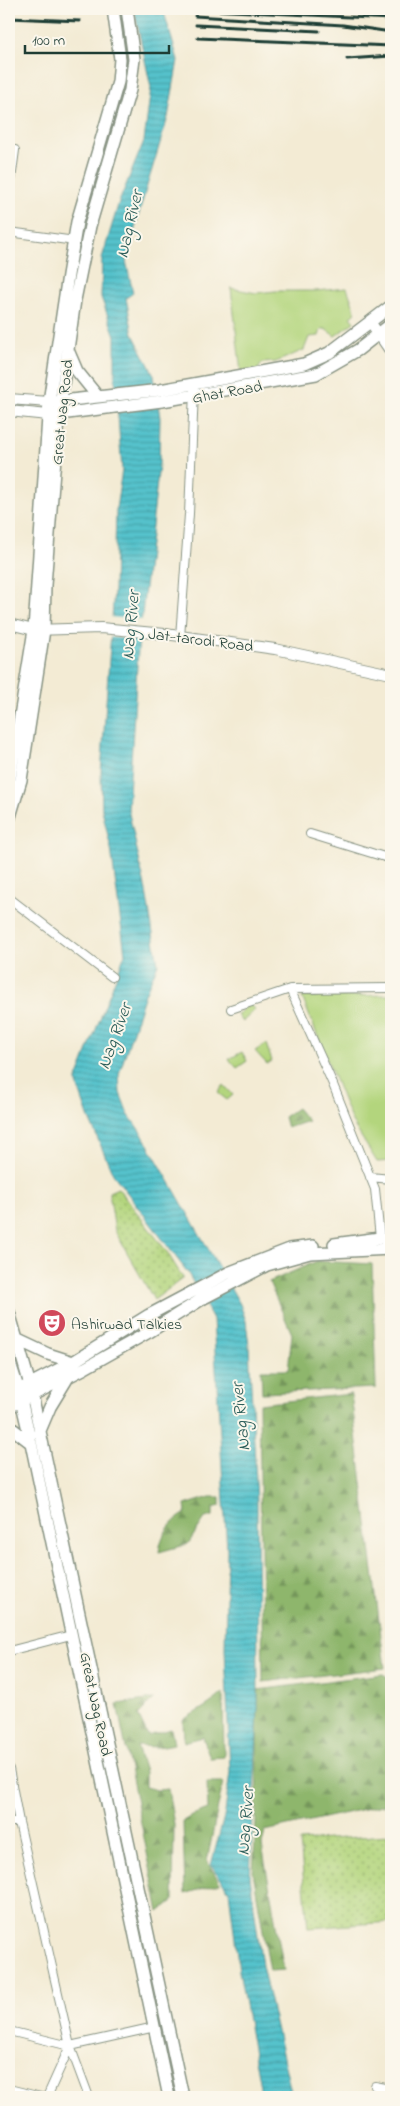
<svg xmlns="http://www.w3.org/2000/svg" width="400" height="2106" font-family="'Indie Flower',sans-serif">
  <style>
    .grass { fill: #b3d57d; stroke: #698958 }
    .forest { fill: url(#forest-firs); stroke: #567a50 }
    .park { fill: url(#park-dots); stroke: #698958 }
    .water { fill: url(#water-rules); stroke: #3a8080 }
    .pier { fill: #f3ebd4 }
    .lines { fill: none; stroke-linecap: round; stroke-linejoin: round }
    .minor-casing { stroke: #899484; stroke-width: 10 }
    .tertiary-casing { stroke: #899484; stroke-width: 12 }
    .secondary-casing { stroke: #899484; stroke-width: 14 }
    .minor { stroke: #fff; stroke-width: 8 }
    .tertiary { stroke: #fff; stroke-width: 10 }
    .secondary { stroke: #fff; stroke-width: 11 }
    .rail { stroke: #1f3d34; stroke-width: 3 }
    .labels { text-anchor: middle; stroke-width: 4; stroke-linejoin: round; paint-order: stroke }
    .street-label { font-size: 16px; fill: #1f3d34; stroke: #fbf7ec }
    .poi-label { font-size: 16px; fill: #1f3d34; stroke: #fbf7ec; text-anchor: start }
    .water-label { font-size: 18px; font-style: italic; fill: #2c5e5a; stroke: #fbf7ec }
  </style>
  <defs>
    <pattern id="forest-firs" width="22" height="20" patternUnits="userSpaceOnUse" patternTransform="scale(1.25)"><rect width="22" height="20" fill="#8eb66c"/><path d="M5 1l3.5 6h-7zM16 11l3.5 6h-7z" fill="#73955a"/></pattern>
    <pattern id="park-dots" width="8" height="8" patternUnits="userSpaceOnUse" patternTransform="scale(1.25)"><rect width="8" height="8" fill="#b3d57d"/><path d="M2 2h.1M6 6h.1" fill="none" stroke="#91ae67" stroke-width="1.8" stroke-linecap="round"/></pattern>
    <pattern id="water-rules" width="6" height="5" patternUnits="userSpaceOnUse" patternTransform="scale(1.25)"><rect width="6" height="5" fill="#55c2cc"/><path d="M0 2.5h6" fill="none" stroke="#469fa6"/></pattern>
  </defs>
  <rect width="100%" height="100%" fill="#fbf7ec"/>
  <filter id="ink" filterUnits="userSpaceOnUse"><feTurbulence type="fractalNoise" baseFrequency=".02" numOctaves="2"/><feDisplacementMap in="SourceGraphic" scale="10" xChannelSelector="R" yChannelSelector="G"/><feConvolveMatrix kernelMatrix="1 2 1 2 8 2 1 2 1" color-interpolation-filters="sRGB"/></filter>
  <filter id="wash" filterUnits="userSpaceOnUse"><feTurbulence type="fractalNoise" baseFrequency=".0096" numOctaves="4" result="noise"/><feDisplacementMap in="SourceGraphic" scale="20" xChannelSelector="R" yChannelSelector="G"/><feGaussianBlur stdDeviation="1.12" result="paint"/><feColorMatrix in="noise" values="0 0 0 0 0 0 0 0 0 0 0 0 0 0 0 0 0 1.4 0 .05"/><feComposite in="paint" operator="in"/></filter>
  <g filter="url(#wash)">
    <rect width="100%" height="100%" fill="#f3ebd4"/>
    <!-- grass -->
    <path class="grass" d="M231,288L256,293L276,291H316L347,288L356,313L350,317L354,322L335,336L325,329H321L319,336L309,337L304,350L276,362L262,363L257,371L241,373Z
      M391,995V1161L377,1162L352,1122L302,997Z
      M249,1004L255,1010L242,1022L237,1015Z
      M266,1044L272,1061L267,1064L255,1051Z
      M242,1052L247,1061L237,1068L229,1059Z
      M224,1085L233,1095L227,1100L218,1093Z"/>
    <!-- forest -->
    <path class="forest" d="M297,1108L308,1121L287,1128L284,1117Z
      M317,1261L372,1264L376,1388L262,1393L261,1370H288L292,1334L269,1282Z
      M351,1394L385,1668L263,1682L259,1404Z
      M210,1497H220V1506L213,1508V1516L205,1518L188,1544L159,1552C161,1534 170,1522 186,1513L185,1505Z
      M383,1674L389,1678L391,1694V1803L265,1831L262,1845L284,1970L270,1971L253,1872L256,1821L258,1690Z
      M223,1693L224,1757L210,1758L203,1737L184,1742L183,1720C197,1711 210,1705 223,1693Z
      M154,1699L138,1715L148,1736L171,1729L174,1744L158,1747L137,1746L145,1772V1787L157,1790L168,1789L174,1825L173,1901L159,1912L117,1704Z
      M207,1782H223L207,1861L220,1883L185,1894L183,1821L195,1814L208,1809Z"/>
    <!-- park -->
    <path class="park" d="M118,1188L167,1252L183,1278L154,1300L115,1231L109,1192Z
      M389,1835L391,1843V1922L308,1928L300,1841Z"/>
    <!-- water -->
    <path class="water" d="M134,9H163L178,60L168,117L143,199L126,261L133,293L126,298L133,334L154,375L160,418L159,464L138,650L128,809L146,891L158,964L145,994L119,1074L120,1093L128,1114L142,1134L240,1304L246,1321L249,1346L257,1501L258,1708L250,1877L262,1966L291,2092L290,2097H260V2087L239,1971L229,1891L211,1865L225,1813L230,1771L225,1649L227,1550L213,1319L188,1273L113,1174L88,1116L76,1081L125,954L111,849L102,810L101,773L114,590L116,509L122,470L115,378V336L101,297L102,258L119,202L144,141L151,88Z"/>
    <!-- pier -->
    <path class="pier" d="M109,617L144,620L142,640L107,637Z"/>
  </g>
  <g filter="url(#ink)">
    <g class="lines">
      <defs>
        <path id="minor" d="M9,195L15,150
          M9,232L75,241
          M180,637L189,514L194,391
          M310,834L391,859
          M9,898L112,977
          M231,1009L290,989
          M370,1177L391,1179
          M380,1238L375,1189L332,1082L290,989L391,988
          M9,1651L71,1635
          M9,1769L19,1822L70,2046L89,2097
          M9,1822H19
          M9,2031L70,2046L155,2027
          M375,2086L391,2089
          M9,2089L41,2097
          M47,2097L70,2046"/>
        <path id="tertiary" d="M371,323L391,352
          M9,399L49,402
          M9,411L48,415
          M9,624L34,630L101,628L165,634L275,649L391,674"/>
        <path id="secondary" d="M68,350L77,371L98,397
          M53,402L160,390L304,364L329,353L391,306
          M52,415L162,401L316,374L358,350L391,324
          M9,784L34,630L49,402L68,275L77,222L118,82L120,59L113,9
          M9,820L21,780L44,630L45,585L58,420L75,300L90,226L130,90L134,59L127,9
          M334,1244L380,1238L391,1241
          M9,1312L30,1385L183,2097
          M16,1339L48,1354L73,1362
          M9,1360L19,1391L31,1443L169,2097
          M9,1395L73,1362L149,1315L228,1273L290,1249L313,1246
          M9,1407L85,1368L149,1332L202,1299L267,1265L310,1253L391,1249
          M9,1426L31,1443
          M39,1433L50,1407L67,1379"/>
      </defs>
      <!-- minor casing -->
      <use href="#minor" class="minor-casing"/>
      <!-- tertiary casing -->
      <use href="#tertiary" class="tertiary-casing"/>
      <!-- secondary casing -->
      <use href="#secondary" class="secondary-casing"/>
      <!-- minor -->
      <use href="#minor" class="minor"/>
      <!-- tertiary -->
      <use href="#tertiary" class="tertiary"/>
      <!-- secondary -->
      <use href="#secondary" class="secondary"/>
      <!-- rail -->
      <path class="rail" d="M189,9L391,19
        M350,9L391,11
        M195,16L343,25L391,32
        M9,18L80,21
        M196,25L319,31
        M198,38L391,46
        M347,59L391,56"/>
    </g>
  </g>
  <!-- icons -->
  <defs>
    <symbol id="theatre-disc" viewBox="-11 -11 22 22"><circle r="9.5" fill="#d1495b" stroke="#fbf7ec"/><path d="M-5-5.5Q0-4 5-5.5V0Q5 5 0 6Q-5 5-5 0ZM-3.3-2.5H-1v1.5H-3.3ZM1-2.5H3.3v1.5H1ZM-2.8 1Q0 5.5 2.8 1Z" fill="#fff"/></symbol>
  </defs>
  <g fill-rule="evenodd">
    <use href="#theatre-disc" x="36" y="1307" width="32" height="32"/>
  </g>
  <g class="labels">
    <!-- street labels -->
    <g class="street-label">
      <text transform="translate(227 391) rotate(-10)" y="6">Ghat Road</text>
      <text transform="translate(61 412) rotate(-84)" y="6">Great Nag Road</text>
      <text transform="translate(201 639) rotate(7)" y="6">Jat-tarodi Road</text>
      <text transform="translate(97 1704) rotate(78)" y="6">Great Nag Road</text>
    </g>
    <!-- poi labels -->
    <g class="poi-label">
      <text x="71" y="1329">Ashirwad Talkies</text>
    </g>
    <!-- water labels -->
    <g class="water-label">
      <text transform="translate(129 224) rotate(-77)" y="6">Nag River</text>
      <text transform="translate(130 625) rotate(-85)" y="6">Nag River</text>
      <text transform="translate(114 1036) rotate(-70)" y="6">Nag River</text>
      <text transform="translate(240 1417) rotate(-96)" y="6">Nag River</text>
      <text transform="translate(245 1821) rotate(-86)" y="6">Nag River</text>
    </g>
  </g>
  <!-- margin -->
  <rect width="400" height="2106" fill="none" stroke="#fbf7ec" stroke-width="30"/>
  <!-- scale -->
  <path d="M25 45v8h144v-8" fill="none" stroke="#1f3d34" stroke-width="2.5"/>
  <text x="32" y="45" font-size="15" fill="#1f3d34" stroke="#fbf7ec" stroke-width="4" paint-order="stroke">100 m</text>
</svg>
